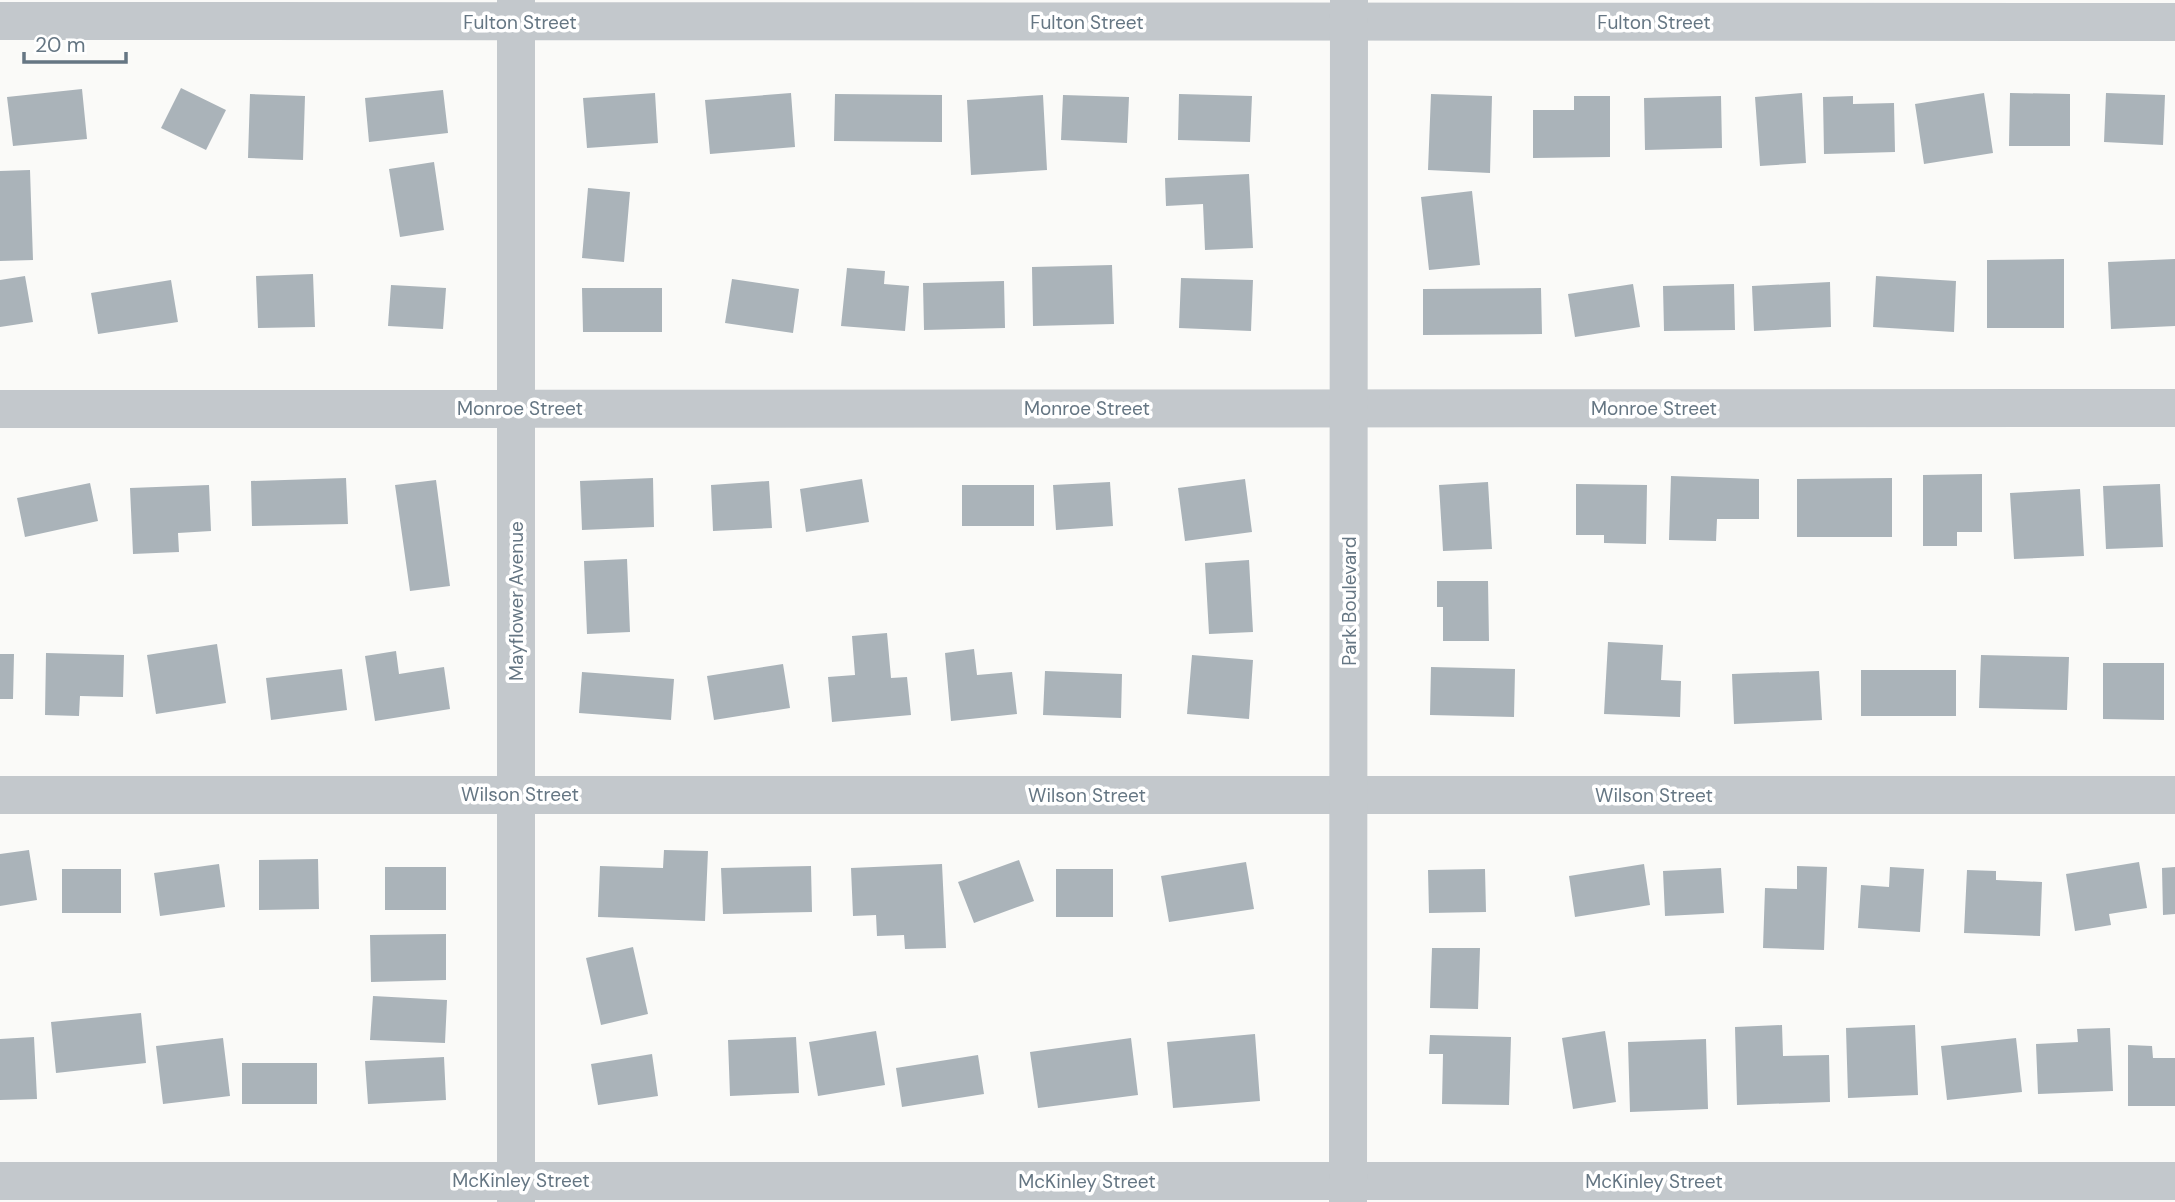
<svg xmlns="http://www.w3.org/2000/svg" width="2175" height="1202" font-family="'DM Sans',sans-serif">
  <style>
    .building { fill: #aab3b9 }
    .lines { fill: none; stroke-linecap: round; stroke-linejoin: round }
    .minor { stroke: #c3c8cc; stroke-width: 38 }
    .tertiary { stroke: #c3c8cc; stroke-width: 38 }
    .labels { text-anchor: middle; stroke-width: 7; stroke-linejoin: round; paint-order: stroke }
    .street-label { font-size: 19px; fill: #657683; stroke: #fff }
  </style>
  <rect width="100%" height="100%" fill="#fafaf8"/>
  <!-- building -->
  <path class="building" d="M181,88L226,110L206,150L161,128Z
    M82,89L87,139L13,146L7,97Z
    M443,90L448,133L369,142L365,98Z
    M655,93L658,143L587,148L583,98Z
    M791,93L795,147L710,154L705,100Z
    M1802,93L1806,163L1760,166L1755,97Z
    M1984,93L1993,153L1924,164L1915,104Z
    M2010,93L2070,94V146H2009Z
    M2106,93L2165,95L2163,145L2104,142Z
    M250,94L305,96L303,160L248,158Z
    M835,94L942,95V142L834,141Z
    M1179,94L1252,96L1250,142L1178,140Z
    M1431,94L1492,96L1490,173L1428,170Z
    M1043,95L1047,170L971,175L967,100Z
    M1063,95L1129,97L1127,143L1061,140Z
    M1574,96H1610V157L1533,158V110H1574Z
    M1721,96L1722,148L1645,150L1644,98Z
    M1853,96V104L1894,103L1895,152L1824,154L1823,97Z
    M434,162L444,230L400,237L389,169Z
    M30,170L33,260L0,261V171Z
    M1249,174L1253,248L1205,250L1203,204L1166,206L1165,178Z
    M588,188L630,192L624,262L582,258Z
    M1472,191L1480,265L1429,270L1421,197Z
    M2064,259V328H1987V260Z
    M2175,259V326L2111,329L2108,262Z
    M1112,265L1114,324L1033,326L1032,267Z
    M847,268L885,271L884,284L909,286L905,331L841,326Z
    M313,274L315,327L258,328L256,276Z
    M25,276L33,322L0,327V280Z
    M1876,276L1956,281L1954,332L1873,327Z
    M1181,278L1253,280L1251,331L1179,328Z
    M732,279L799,289L793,333L725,323Z
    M171,280L178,322L98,334L91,293Z
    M1004,281L1005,328L924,330L923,283Z
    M1830,282L1831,327L1754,331L1752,286Z
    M1633,284L1640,327L1575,337L1568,294Z
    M1734,284L1735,330L1664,331L1663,286Z
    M391,285L446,288L443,329L388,326Z
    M582,288H662V332H583Z
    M1541,288L1542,334L1423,335V289Z
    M1982,474V532H1957V546H1923V475Z
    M1671,476L1759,479V519H1717L1716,541L1669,540Z
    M346,478L348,524L252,526L251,481Z
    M653,478L654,527L582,530L580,481Z
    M1892,478V537H1797V479Z
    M862,479L869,522L806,532L800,489Z
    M1245,479L1252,532L1185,541L1178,488Z
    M436,480L450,586L410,591L395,485Z
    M769,481L772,528L713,531L711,485Z
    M1110,482L1113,526L1056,530L1053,485Z
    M1488,482L1492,549L1443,551L1439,485Z
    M90,483L98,521L25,537L17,498Z
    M1576,484L1647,485L1646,544L1604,543V535H1576Z
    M2160,484L2163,547L2106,549L2103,486Z
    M209,485L211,531L178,533L179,552L133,554L130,488Z
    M962,485H1034V526H962Z
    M2080,489L2084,556L2014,559L2010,493Z
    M627,559L630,632L587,634L584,561Z
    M1249,560L1253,632L1209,634L1205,563Z
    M1437,581H1488L1489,641H1443V607H1437Z
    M887,633L891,678L907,677L911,715L832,722L828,677L855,675L852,636Z
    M1608,642L1663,645L1661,680L1681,681L1680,717L1604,714Z
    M217,644L226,703L156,714L147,655Z
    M974,649L977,675L1012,672L1017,714L951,721L945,653Z
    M396,651L399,674L444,667L450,709L375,721L365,656Z
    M46,653L124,655L123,697L80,696L79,716L45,715Z
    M0,654H14L13,699H0Z
    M1192,655L1253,660L1249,719L1187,714Z
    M1981,655L2069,657L2067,710L1979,708Z
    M2103,663H2164V720L2103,719Z
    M783,664L790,708L714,720L707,676Z
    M1431,667L1515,669L1514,717L1430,715Z
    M342,669L347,710L271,720L266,678Z
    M1861,670H1956V716H1861Z
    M1045,671L1122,674L1121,718L1043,715Z
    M1819,671L1822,720L1734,724L1732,674Z
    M582,672L674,679L671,720L579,713Z
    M29,850L37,900L0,906V854Z
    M664,850L708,851L705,921L598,917L600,866L663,868Z
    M318,859L319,909L259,910V860Z
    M1019,860L1034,901L974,923L958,882Z
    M1246,862L1254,909L1169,922L1161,876Z
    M2139,862L2147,908L2109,914L2111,925L2075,931L2066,874Z
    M219,864L225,907L160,916L154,873Z
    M942,864L946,948L905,949L904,935L877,936L876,915L853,916L851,868Z
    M1644,864L1650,905L1575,917L1569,876Z
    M811,866L812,912L723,914L721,868Z
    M1797,866L1827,867L1824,950L1763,948L1765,888L1797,889Z
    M385,867H446V910H385Z
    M1890,867L1924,869L1920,932L1858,928L1861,885L1889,887Z
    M2175,867V914L2163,915L2162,868Z
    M1721,868L1724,913L1665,916L1663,871Z
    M62,869H121V913H62Z
    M1056,869H1113V917H1056Z
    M1485,869L1486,912L1429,913L1428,870Z
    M1967,870L1996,871V880L2042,882L2040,936L1964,933Z
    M446,934V980L371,982L370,935Z
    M633,947L648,1014L601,1025L586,958Z
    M1432,948H1480L1478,1009L1430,1008Z
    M373,996L447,1000L445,1043L370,1040Z
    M141,1013L146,1063L56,1073L51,1022Z
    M1782,1025L1783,1056L1829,1055L1830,1102L1737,1105L1735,1027Z
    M1915,1025L1918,1095L1848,1098L1846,1028Z
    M2110,1028L2113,1091L2038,1094L2036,1044L2078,1042L2077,1029Z
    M876,1031L885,1085L818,1096L809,1042Z
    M1605,1031L1616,1102L1573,1109L1562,1038Z
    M1255,1034L1260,1101L1173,1108L1167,1042Z
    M1430,1035L1511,1037L1509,1105L1442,1104L1443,1054H1429Z
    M34,1037L37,1099L0,1100V1039Z
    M796,1037L799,1093L730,1096L728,1040Z
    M223,1038L230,1096L163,1104L156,1046Z
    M1131,1038L1138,1095L1038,1108L1030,1052Z
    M2016,1038L2022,1092L1947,1100L1941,1046Z
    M1706,1039L1708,1109L1630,1112L1628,1042Z
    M2128,1045L2152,1046L2153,1058H2175V1106H2128Z
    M652,1054L658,1096L598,1105L591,1064Z
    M978,1055L984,1094L902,1107L896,1068Z
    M444,1057L446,1100L368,1104L365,1061Z
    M242,1063H317V1104H242Z"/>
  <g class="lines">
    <!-- minor -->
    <path class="minor" d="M0,21L2175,22
      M0,409L2175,408
      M0,795H2175
      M0,1181H2175
      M516,1202V0"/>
    <!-- tertiary -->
    <path class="tertiary" d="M1348,1202L1349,0"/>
  </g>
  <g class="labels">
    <!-- street labels -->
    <g class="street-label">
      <text x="520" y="29">Fulton Street</text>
      <text x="1087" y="29">Fulton Street</text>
      <text x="1654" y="29">Fulton Street</text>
      <text x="520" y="415">Monroe Street</text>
      <text x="1087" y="415">Monroe Street</text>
      <text x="1654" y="415">Monroe Street</text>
      <text transform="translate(516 601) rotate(-90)" y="7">Mayflower Avenue</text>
      <text transform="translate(1349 601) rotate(-90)" y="7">Park Boulevard</text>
      <text x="520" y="801">Wilson Street</text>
      <text x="1087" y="802">Wilson Street</text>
      <text x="1654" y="802">Wilson Street</text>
      <text x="521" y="1187">McKinley Street</text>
      <text x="1087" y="1188">McKinley Street</text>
      <text x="1654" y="1188">McKinley Street</text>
    </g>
  </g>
  <!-- scale -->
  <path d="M24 52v10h102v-10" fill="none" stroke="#657683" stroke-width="3.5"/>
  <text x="35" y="52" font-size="21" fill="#657683" stroke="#ffffff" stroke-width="5" paint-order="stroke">20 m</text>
</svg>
